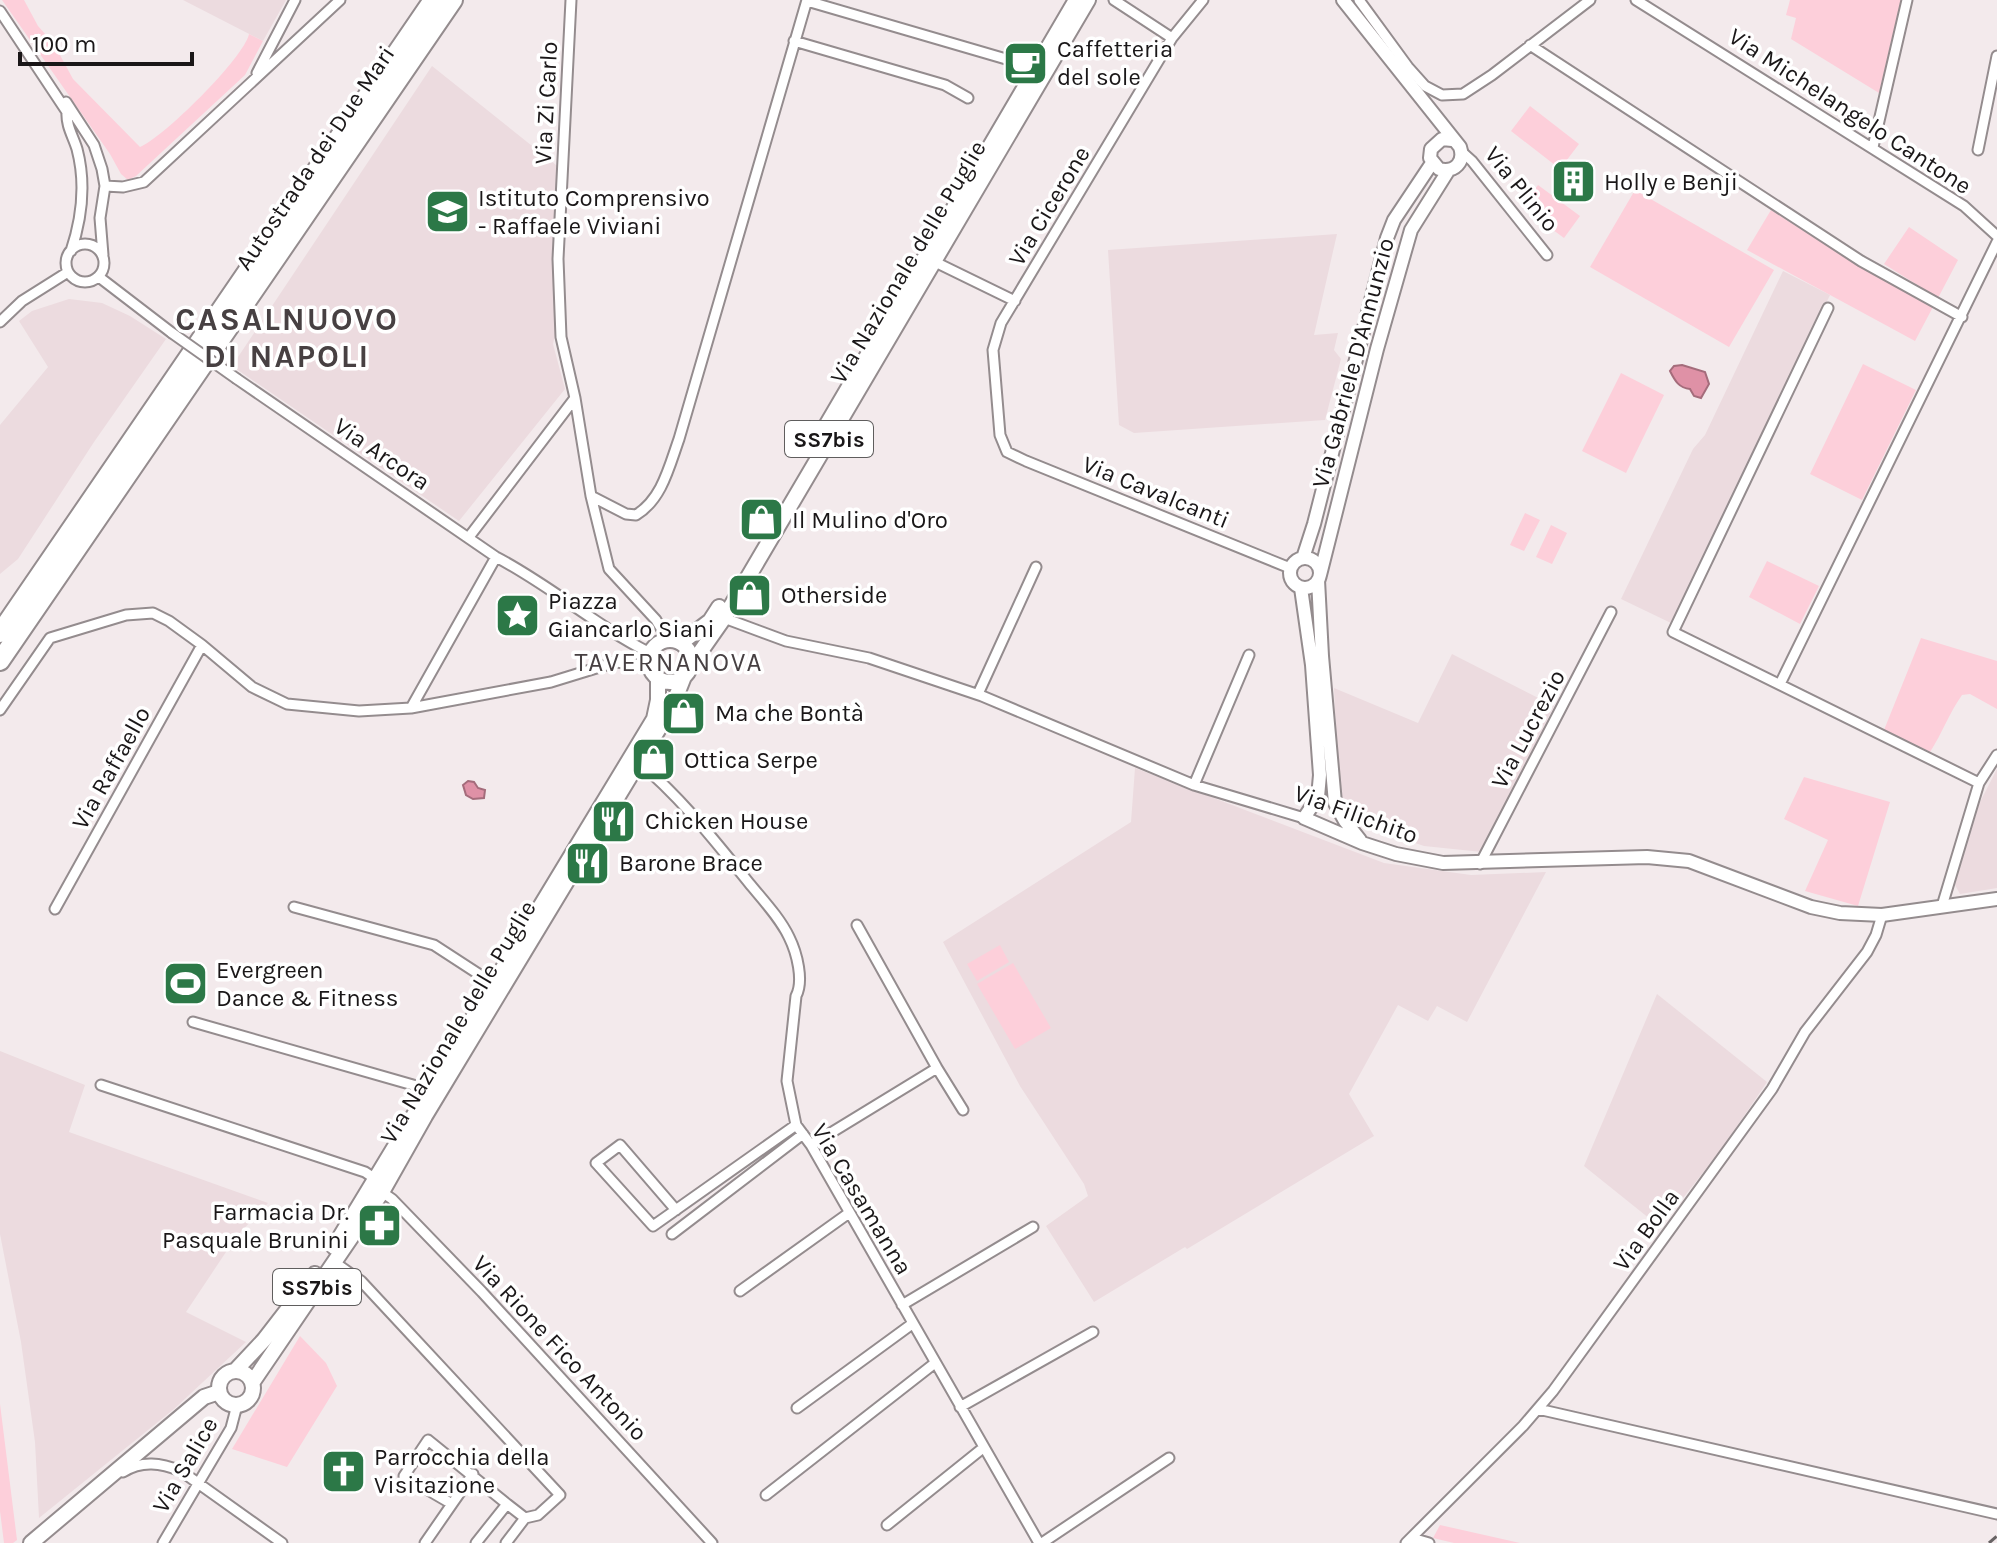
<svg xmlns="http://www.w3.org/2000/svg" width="1997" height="1543" font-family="Karla,sans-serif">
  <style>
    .built { fill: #ecdbdf }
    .green { fill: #fdcfda }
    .water { fill: #df91a6; stroke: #a46c7b; stroke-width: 2 }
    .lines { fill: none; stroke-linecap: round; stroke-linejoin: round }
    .minor-casing { stroke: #948c8e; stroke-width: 13 }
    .tertiary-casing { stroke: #948c8e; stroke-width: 16 }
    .primary-casing { stroke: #948c8e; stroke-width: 18 }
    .motorway-casing { stroke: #948c8e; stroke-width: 22 }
    .minor { stroke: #fff; stroke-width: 9 }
    .tertiary { stroke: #fff; stroke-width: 12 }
    .primary { stroke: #fff; stroke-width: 14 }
    .motorway { stroke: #fff; stroke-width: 18 }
    .rail { stroke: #686364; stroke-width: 3; stroke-dasharray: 10 10; stroke-linecap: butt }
    .minor-bridge-casing { stroke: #948c8e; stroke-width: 13; stroke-linecap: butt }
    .minor-bridge { stroke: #fff; stroke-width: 9 }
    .labels { text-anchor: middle; stroke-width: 7; stroke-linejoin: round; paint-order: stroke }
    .shield { fill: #fff; stroke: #5f5d5d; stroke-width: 2 }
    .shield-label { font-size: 22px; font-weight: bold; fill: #1a1718 }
    .poi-label { font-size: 24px; fill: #1a1718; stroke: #fff; text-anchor: start }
    .street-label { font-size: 24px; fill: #1a1718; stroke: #fff }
    .neighbourhood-label { font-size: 26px; letter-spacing: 2px; fill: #474042; stroke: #fff }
    .district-label { font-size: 32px; font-weight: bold; letter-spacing: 2px; fill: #474042; stroke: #fff }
  </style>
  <rect width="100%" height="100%" fill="#f3eaec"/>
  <!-- built -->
  <path class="built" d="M183,0H286L263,41Z
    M432,66L561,169L557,326L553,344L565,389L459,521L232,366Z
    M1337,234L1314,335L1338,333L1334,350L1341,359L1325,420L1134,433L1119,425L1108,250Z
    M1783,271L1830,295L1671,623L1621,599L1693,449L1705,435Z
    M69,299L102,303L130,316L166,339L94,442L18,559L0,574V425L48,367L19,321L32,311Z
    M1452,654L1554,706L1482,852L1424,846L1352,822L1339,798L1334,688L1418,723Z
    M1135,768L1384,863L1471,875L1546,872L1467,1022L1437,1006L1428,1021L1398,1005L1349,1094L1374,1136L1187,1249L1185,1247L1094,1302L1046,1226L1088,1196L1084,1184L1020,1086L943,942L1131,822Z
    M1997,769V888L1960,894L1955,885L1957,877L1979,804Z
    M1657,994L1767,1082L1721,1150L1660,1227L1584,1166Z
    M0,1051L85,1085L69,1132L268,1203L236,1237L186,1312L246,1342L174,1409L39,1518L35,1442L21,1342L0,1234Z"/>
  <!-- green -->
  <path class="green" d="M2,0H24L38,26L54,44L73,79L140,147C163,138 244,58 249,34L263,41L245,75L136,176L128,180L121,174L110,154Z
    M1790,0H1901L1879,93L1791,39L1796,18L1786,15Z
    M1530,106L1579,144L1560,169L1511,131Z
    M1538,185L1580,216L1564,238L1522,207Z
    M1635,190L1774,270L1729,347L1590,267Z
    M1771,210L1858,266L1934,305L1915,341L1747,250Z
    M1909,227L1958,260L1938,298L1884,264Z
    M1863,364L1916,390L1862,500L1810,474Z
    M1621,373L1664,395L1626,473L1582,451Z
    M1525,513L1540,520L1524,551L1510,545Z
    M1551,525L1567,533L1552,564L1536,557Z
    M1767,561L1819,586L1800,624L1749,597Z
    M1921,638L1997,661V709L1970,694L1962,695C1949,713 1942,734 1930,752L1884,730Z
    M1804,777L1890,802L1858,906L1805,891L1828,840L1784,819Z
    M1000,945L1009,962L977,981L967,964Z
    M1013,963L1051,1028L1015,1049L977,984Z
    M300,1336L326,1363L337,1386L287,1467L232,1449Z
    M0,1404L17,1540L13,1543H4L0,1511Z
    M1440,1525L1520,1543H1454L1433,1538Z"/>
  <!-- water -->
  <path class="water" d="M1682,365L1705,372L1709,384L1701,398L1694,396L1690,389C1679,388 1675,381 1670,371L1674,366Z
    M468,781L474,782L478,788L485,790L484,798L473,799L466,795L463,785Z"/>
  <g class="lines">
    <defs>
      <path id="minor" d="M571,0L558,259L561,337L575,398L591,496L609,569L656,620L668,640
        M1114,0L1172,38
        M1203,0L1172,38L1001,323L993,350L1000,435L1007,452L1026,461L1290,568
        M1359,0L1408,67L1425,86L1442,95L1463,94L1492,75L1590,0
        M1636,0L1964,206L1997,236
        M807,1L1006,59L1036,74
        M0,11L67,112C66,126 73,136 77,149C86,183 82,218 71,251
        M794,41L945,85L968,98
        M1530,45L1861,261L1962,317
        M257,73L295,0
        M66,102L94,145L102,169L105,186L100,218L103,255
        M1873,147L1907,0
        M1978,150L1997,56
        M1462,152L1472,161L1547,255
        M105,186L123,187L144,182L340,0
        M66 263a19 19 0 1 1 38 0a19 19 0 1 1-38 0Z
        M931,260L1015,301
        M99,277L172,333
        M1828,308L1673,632L1979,783
        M0,322L22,301L68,272
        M237,379L496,557C550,585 596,626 650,653
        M591,496L626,514L636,515C662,499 669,467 679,439L807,0
        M469,537L575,398
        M724,618L786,641L869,658L982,696L1194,785L1304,818
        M1780,684L1997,242
        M978,694L1036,567
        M411,708L496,557
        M0,710L50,638L126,615L153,613L169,621L202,645L252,687L287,704L359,711L411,708L551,682L616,662L641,665L654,674
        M637,761C679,795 715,841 749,883C763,900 780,918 789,937C797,953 804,981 796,996L787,1081L796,1125L811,1145L1039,1543
        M1194,785L1249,655
        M1480,864L1611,612
        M1942,906L1979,783L1997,755
        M294,907L434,945L497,986
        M55,909L202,645
        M857,925L937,1068L963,1110
        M193,1022L420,1087L431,1093
        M101,1085L365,1172L377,1180
        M811,1145L937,1068
        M379,1190L392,1199L482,1292L712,1543
        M676,1210L620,1145L596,1163L653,1226L796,1125
        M672,1234L803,1134
        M334,1262L361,1281L560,1495L538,1515L525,1518L507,1504L476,1543
        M740,1291L849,1213
        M902,1305L1033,1227
        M960,1407L1093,1332
        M797,1408L912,1324
        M1538,1409L1997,1514
        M123,1472C142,1460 161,1463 181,1471L282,1543
        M473,1474L452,1504L404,1476L428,1440L507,1504
        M766,1495L935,1363
        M887,1525L983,1448
        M1412,1538L1429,1543
        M163,1543L231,1428L237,1405
        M425,1543L452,1504
        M506,1543L525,1518
        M1042,1543L1169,1458
        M1406,1543L1523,1426L1553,1391L1772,1089L1805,1032L1867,952L1876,935L1882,915"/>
      <path id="tertiary" d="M1343,0L1460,147C1465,162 1455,173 1439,169L1430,158L1431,149L1442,139L1452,140
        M1290 573a15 15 0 1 1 30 0a15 15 0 1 1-30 0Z
        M1303,558L1314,524L1387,238L1394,220L1432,163
        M1320,575L1377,349L1411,230L1448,171
        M1318,580L1322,656L1335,803L1345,821L1360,840
        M1301,588L1312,665L1320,775L1318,797L1304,818L1362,843L1396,854L1443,863L1647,857L1689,861L1811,907L1840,913L1882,915L1997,899"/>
      <path id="primary" d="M813,448L1076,0
        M649 661a21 21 0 1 1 42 0a21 21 0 1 1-42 0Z
        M681,643L710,621L719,607
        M689,668L724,618L1088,0
        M334,1247L654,719L658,700V678
        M235,1371L264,1340L315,1274
        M219 1388a17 17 0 1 1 34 0a17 17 0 1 1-34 0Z
        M252,1383L382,1192L425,1116L655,735L672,707L685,674
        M31,1543L204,1397L219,1392"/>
      <path id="motorway" d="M0,633L433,0
        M0,661L453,0"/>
    </defs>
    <!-- minor casing -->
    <use href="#minor" class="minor-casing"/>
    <!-- tertiary casing -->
    <use href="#tertiary" class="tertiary-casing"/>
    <!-- primary casing -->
    <use href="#primary" class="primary-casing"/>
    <!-- motorway casing -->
    <use href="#motorway" class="motorway-casing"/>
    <!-- minor -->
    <use href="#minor" class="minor"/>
    <!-- tertiary -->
    <use href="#tertiary" class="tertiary"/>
    <!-- primary -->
    <use href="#primary" class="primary"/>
    <!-- motorway -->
    <use href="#motorway" class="motorway"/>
    <!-- rail -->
    <path class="rail" d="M1989,1543L1997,1536"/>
    <defs>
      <path id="minor-bridge" d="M172,333L237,379"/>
    </defs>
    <!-- minor-bridge casing -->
    <use href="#minor-bridge" class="minor-bridge-casing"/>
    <!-- minor-bridge -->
    <use href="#minor-bridge" class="minor-bridge"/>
  </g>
  <!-- icons -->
  <defs>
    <symbol id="cafe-square" viewBox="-11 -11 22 22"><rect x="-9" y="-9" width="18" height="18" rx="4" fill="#2c7847" stroke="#fff"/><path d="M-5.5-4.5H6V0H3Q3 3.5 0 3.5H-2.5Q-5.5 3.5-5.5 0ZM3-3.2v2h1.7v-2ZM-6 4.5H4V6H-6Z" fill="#fff"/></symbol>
    <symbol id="building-square" viewBox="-11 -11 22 22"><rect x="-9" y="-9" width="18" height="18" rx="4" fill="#2c7847" stroke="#fff"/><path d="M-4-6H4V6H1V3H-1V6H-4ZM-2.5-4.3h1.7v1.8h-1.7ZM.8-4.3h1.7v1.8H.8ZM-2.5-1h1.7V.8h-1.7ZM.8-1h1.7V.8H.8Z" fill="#fff"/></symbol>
    <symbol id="school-square" viewBox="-11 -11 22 22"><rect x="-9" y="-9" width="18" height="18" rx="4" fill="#2c7847" stroke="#fff"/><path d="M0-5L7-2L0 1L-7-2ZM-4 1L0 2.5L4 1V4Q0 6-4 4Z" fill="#fff"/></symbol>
    <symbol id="shop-square" viewBox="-11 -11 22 22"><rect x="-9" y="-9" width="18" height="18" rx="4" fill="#2c7847" stroke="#fff"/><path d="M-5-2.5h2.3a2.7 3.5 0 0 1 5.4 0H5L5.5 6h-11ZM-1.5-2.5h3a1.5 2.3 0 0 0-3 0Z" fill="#fff"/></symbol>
    <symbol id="sight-square" viewBox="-11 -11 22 22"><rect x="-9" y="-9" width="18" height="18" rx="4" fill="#2c7847" stroke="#fff"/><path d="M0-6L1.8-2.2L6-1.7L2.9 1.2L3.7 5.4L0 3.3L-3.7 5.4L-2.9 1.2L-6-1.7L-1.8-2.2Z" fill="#fff"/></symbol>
    <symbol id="restaurant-square" viewBox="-11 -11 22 22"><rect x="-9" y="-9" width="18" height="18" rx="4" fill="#2c7847" stroke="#fff"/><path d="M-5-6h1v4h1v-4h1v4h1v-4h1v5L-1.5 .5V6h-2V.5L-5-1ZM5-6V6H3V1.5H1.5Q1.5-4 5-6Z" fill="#fff"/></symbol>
    <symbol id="stadium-square" viewBox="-11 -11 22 22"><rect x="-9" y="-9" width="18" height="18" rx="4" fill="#2c7847" stroke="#fff"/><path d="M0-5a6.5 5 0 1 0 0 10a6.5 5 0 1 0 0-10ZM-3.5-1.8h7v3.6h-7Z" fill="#fff"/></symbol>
    <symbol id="pharmacy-square" viewBox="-11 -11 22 22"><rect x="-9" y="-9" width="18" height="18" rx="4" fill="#2c7847" stroke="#fff"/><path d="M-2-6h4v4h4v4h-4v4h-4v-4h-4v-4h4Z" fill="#fff"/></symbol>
    <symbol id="church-square" viewBox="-11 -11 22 22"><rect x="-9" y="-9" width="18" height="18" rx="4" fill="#2c7847" stroke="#fff"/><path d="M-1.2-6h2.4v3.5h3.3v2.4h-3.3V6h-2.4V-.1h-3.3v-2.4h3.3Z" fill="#fff"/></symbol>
  </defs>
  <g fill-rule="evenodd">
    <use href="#cafe-square" x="1000" y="38" width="51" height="51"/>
    <use href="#building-square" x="1548" y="156" width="51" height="51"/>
    <use href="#school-square" x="422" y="186" width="51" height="51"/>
    <use href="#shop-square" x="736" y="494" width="51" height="51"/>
    <use href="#shop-square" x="724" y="570" width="51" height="51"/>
    <use href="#sight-square" x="492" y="590" width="51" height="51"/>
    <use href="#shop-square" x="658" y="688" width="51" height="51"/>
    <use href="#shop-square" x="628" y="734" width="51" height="51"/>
    <use href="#restaurant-square" x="588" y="796" width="51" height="51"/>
    <use href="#restaurant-square" x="562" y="838" width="51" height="51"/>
    <use href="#stadium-square" x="160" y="958" width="51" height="51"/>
    <use href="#pharmacy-square" x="354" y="1200" width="51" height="51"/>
    <use href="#church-square" x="318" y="1446" width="51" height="51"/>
  </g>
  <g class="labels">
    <!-- shield labels -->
    <g class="shield">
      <rect x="785" y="421" width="88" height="36" rx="6"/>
      <rect x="273" y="1269" width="88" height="36" rx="6"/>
    </g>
    <g class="shield-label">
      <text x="829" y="447">SS7bis</text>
      <text x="317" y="1295">SS7bis</text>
    </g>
    <!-- poi labels -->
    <g class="poi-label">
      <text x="1057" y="57">Caffetteria<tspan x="1057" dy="28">del sole</tspan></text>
      <text x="1604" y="190">Holly e Benji</text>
      <text x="478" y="206">Istituto Comprensivo<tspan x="478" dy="28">- Raffaele Viviani</tspan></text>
      <text x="792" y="528">Il Mulino d'Oro</text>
      <text x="781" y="603">Otherside</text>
      <text x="548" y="609">Piazza<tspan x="548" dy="28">Giancarlo Siani</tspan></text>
      <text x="715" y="721">Ma che Bontà</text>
      <text x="684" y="768">Ottica Serpe</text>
      <text x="645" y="829">Chicken House</text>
      <text x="619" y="871">Barone Brace</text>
      <text x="216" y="978">Evergreen<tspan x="216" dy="28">Dance &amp; Fitness</tspan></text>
      <text x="349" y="1220" text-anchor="end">Farmacia Dr.<tspan x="349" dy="28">Pasquale Brunini</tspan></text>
      <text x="374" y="1465">Parrocchia della<tspan x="374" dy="28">Visitazione</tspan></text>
    </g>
    <!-- street labels -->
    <g class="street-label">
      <text transform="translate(546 103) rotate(-87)" y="8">Via Zi Carlo</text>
      <text transform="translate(1850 111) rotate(33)" y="8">Via Michelangelo Cantone</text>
      <text transform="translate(315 158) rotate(-56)" y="8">Autostrada dei Due Mari</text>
      <text transform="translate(1522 189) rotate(51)" y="8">Via Plinio</text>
      <text transform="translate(1049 206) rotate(-59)" y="8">Via Cicerone</text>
      <text transform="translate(908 262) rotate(-59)" y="8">Via Nazionale delle Puglie</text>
      <text transform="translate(1353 363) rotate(-75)" y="8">Via Gabriele D'Annunzio</text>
      <text transform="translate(382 454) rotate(34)" y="8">Via Arcora</text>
      <text transform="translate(1156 492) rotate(22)" y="8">Via Cavalcanti</text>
      <text transform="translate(1528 729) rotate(-62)" y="8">Via Lucrezio</text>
      <text transform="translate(111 768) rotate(-61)" y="8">Via Raffaello</text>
      <text transform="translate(1356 814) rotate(20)" y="8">Via Filichito</text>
      <text transform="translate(458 1022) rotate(-59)" y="8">Via Nazionale delle Puglie</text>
      <text transform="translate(862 1199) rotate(59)" y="8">Via Casamanna</text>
      <text transform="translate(1646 1230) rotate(-54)" y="8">Via Bolla</text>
      <text transform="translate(560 1348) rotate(47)" y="8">Via Rione Fico Antonio</text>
      <text transform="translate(185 1465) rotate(-60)" y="8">Via Salice</text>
    </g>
    <!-- neighbourhood labels -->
    <g class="neighbourhood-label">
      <text x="669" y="671">TAVERNANOVA</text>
    </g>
    <!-- district labels -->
    <g class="district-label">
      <text x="287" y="330">CASALNUOVO<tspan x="287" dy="37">DI NAPOLI</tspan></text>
    </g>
  </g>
  <!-- scale -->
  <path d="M20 52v12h172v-12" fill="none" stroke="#1a1718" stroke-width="4"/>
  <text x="32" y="52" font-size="24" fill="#1a1718" stroke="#ffffff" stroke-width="6" paint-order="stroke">100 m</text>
</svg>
